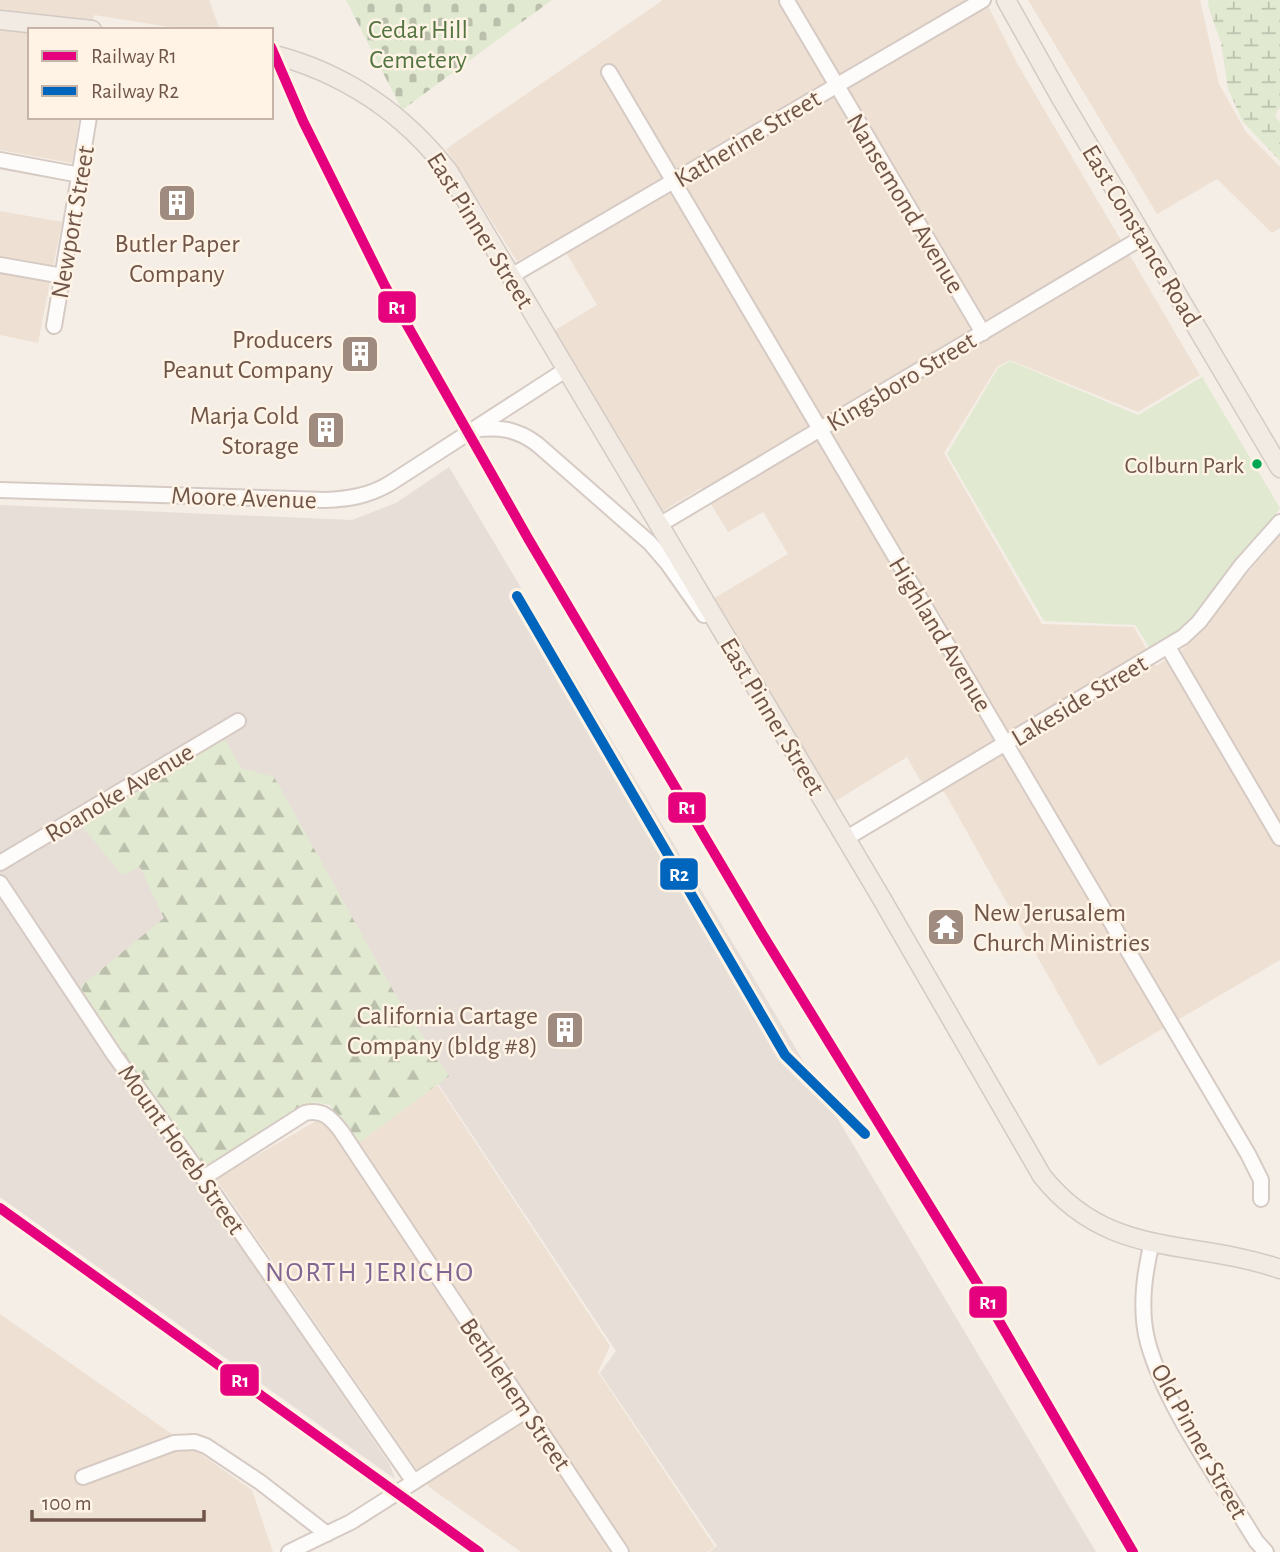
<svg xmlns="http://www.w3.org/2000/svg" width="1280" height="1552" font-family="'Alegreya Sans',sans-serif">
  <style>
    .residential { fill: #eee0d3 }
    .industrial { fill: #e6ded7 }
    .forest { fill: url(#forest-firs) }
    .wetland { fill: url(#wetland-marsh) }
    .cemetery { fill: url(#cemetery-stones) }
    .green { fill: #e1ead1 }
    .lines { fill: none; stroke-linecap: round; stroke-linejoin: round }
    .minor-casing { stroke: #d6cbc4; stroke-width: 18 }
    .major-casing { stroke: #d3cac4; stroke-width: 21 }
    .minor { stroke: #fefcfb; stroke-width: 14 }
    .major { stroke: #f1ebe3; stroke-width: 18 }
    .rail-1-casing { stroke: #fef3e5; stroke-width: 16 }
    .rail-2-casing { stroke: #fef3e5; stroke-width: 16 }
    .rail-1 { stroke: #e5007d; stroke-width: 10 }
    .rail-2 { stroke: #0065bd; stroke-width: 10 }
    .bus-dot { fill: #00a651; stroke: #fef3e5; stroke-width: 2.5 }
    .labels { text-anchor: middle; stroke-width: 5; stroke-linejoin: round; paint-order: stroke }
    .bus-label { font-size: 24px; fill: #705549; stroke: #fef3e5; text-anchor: end }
    .park-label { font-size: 26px; fill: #547542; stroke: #fef3e5 }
    .street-label { font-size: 26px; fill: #705549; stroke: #fef3e5 }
    .poi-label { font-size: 26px; fill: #705549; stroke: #fef3e5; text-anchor: end }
    .neighbourhood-label { font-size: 28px; letter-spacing: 2px; fill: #816593; stroke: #fef3e5 }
    .line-badge { stroke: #fef3e5; stroke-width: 2.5 }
    .badge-label { font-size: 19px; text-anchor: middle; font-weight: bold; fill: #fff }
  </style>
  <defs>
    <pattern id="forest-firs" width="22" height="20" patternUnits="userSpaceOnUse" patternTransform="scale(1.75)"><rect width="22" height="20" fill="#e1ead1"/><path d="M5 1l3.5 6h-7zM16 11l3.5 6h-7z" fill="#bbc0ac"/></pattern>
    <pattern id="wetland-marsh" width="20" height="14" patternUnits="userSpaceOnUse" patternTransform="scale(1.75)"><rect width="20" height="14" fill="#e1ead1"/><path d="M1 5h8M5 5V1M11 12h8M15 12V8" fill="none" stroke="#bbc0ac"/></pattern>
    <pattern id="cemetery-stones" width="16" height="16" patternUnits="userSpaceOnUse" patternTransform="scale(1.75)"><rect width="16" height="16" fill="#e1ead1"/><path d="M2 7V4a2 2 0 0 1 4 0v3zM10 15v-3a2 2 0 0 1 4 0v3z" fill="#bbc0ac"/></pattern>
  </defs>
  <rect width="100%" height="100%" fill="#f5eee6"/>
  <!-- residential -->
  <path class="residential" d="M0,0H209L220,30H189L94,15L91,30H30V117H79L72,163L0,150Z
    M663,0H985L1018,65L1200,375L1138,412L1010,360L997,367L944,453L1042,624L1134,627L1156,666L1183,649L1280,535V960L1099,1066L945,793L920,780L907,757L834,802L713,599L788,554L763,512L728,532L701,488L663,511L555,330L597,305L558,239L517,261L446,149Z
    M1028,0H1200L1219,84L1246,132L1280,167V228L1272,233L1217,179L1157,214Z
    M0,211L62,222L38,343L0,335Z
    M421,1060L610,1346L598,1372L715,1547L707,1552H521L429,1487L216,1179Z
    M0,1314L252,1490L273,1552H0Z"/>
  <!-- industrial -->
  <path class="industrial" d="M449,467L1096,1552H709L717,1546L600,1373L616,1351L409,1040L146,1105L390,1465L395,1479L0,1197V505L352,520L396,503Z"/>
  <!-- forest -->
  <path class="forest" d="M222,735L241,768L274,777L395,994L449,1076L356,1145L330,1105L314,1102L201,1169L80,987L164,918L140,867L122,875L78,821Z"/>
  <!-- wetland -->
  <path class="wetland" d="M1208,0H1280V107L1275,116L1280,122V161L1243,122L1228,89L1221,43L1209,9Z"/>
  <!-- cemetery -->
  <path class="cemetery" d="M346,0H552L402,110Z"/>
  <!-- green -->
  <path class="green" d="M1010,361L1138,415L1202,377L1280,508L1183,629L1149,647L1135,625L1044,621L947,454L998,368Z"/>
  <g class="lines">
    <defs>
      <path id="minor" d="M787,1L983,333
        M609,72L1248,1154L1261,1180V1199
        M0,160L80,175
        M0,265L63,276
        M511,276L983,0
        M54,326L89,117
        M473,430C498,426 517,429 537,444L650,543L668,564L704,615
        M0,490L325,500C349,499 368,496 389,484L567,369
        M659,525L1143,237
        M1168,647L1280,838
        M845,839L1183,637L1199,622L1241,566L1280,522
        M0,863L238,721
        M0,883L115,1056L203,1178L414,1482
        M203,1178L305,1113C323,1109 331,1118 341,1131L621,1552
        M1152,1242C1144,1274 1139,1310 1148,1343C1166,1408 1221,1482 1256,1541L1266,1552
        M83,1477L174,1443L195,1442L206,1446L260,1482L327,1534
        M289,1552L351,1522L527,1410"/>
      <path id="major" d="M1006,0L1062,100L1280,468
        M0,20L92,30
        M271,54C343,72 404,113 449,172L879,894L1042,1176C1109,1260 1190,1238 1280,1269"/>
    </defs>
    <!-- minor casing -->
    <use href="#minor" class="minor-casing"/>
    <!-- major casing -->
    <use href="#major" class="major-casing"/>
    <!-- minor -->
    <use href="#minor" class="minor"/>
    <!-- major -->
    <use href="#major" class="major"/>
    <defs>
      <path id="rail-1" d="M271,47L303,121L385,286L529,540L761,932L977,1283L1133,1552
        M0,1208L479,1552"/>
      <path id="rail-2" d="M517,596L785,1055L865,1134"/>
    </defs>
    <!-- rail-1 casing -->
    <use href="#rail-1" class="rail-1-casing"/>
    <!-- rail-2 casing -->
    <use href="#rail-2" class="rail-2-casing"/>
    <!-- rail-1 -->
    <use href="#rail-1" class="rail-1"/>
    <!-- rail-2 -->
    <use href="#rail-2" class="rail-2"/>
  </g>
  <!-- icons -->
  <defs>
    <symbol id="building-square" viewBox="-11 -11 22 22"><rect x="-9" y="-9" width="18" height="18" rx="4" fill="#9f8b80" stroke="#fef3e5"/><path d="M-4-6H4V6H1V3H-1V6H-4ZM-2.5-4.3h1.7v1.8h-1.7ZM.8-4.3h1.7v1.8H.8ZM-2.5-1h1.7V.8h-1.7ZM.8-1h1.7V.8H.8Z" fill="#fff"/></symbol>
    <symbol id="temple-square" viewBox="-11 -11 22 22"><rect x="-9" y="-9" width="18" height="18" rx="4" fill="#9f8b80" stroke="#fef3e5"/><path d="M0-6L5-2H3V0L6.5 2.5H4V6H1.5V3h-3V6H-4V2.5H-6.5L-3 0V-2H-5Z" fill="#fff"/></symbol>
  </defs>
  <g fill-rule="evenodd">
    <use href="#building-square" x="155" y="181" width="44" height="44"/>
    <use href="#building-square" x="338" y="332" width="44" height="44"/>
    <use href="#building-square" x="304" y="408" width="44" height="44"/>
    <use href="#temple-square" x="924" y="905" width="44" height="44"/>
    <use href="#building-square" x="543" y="1008" width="44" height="44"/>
  </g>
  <!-- markers -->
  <circle class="bus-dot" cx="1257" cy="464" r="6"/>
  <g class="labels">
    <!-- bus labels -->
    <g class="bus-label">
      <text x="1244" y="473">Colburn Park</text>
    </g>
    <!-- park labels -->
    <g class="park-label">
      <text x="418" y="38">Cedar Hill<tspan x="418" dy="30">Cemetery</tspan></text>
    </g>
    <!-- street labels -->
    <g class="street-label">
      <text transform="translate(747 138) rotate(-31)" y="9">Katherine Street</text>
      <text transform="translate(906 203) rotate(59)" y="9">Nansemond Avenue</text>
      <text transform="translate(72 222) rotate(-80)" y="9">Newport Street</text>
      <text transform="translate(481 230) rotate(58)" y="9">East Pinner Street</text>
      <text transform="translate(1142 235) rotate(59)" y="9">East Constance Road</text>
      <text transform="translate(901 381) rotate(-31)" y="9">Kingsboro Street</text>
      <text transform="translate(244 497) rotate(2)" y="9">Moore Avenue</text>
      <text transform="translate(941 634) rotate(59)" y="9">Highland Avenue</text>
      <text transform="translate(1079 700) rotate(-31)" y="9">Lakeside Street</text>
      <text transform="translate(773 716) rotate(59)" y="9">East Pinner Street</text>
      <text transform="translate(119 792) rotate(-31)" y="9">Roanoke Avenue</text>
      <text transform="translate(182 1149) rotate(55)" y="9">Mount Horeb Street</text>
      <text transform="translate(516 1394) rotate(56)" y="9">Bethlehem Street</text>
      <text transform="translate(1200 1441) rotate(61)" y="9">Old Pinner Street</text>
    </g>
    <!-- poi labels -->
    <g class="poi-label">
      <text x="177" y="252" text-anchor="middle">Butler Paper<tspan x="177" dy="30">Company</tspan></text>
      <text x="333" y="348">Producers<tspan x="333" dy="30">Peanut Company</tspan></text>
      <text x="299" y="424">Marja Cold<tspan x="299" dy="30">Storage</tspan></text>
      <text x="973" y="921" text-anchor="start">New Jerusalem<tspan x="973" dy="30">Church Ministries</tspan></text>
      <text x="538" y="1024">California Cartage<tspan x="538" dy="30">Company (bldg #8)</tspan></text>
    </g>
    <!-- neighbourhood labels -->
    <g class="neighbourhood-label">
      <text x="370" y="1281">NORTH JERICHO</text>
    </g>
  </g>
  <g class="line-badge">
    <rect x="377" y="290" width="40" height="34" rx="7" fill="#e5007d"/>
    <rect x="667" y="791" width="40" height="33" rx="7" fill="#e5007d"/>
    <rect x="659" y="857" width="40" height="34" rx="7" fill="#0065bd"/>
    <rect x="968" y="1285" width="40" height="34" rx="7" fill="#e5007d"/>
    <rect x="219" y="1363" width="41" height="34" rx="7" fill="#e5007d"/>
  </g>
  <g class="badge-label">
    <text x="397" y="314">R1</text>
    <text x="687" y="814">R1</text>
    <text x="679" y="881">R2</text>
    <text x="988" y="1309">R1</text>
    <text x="240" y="1387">R1</text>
  </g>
  <!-- legend -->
  <rect x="28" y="28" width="245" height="91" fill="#fef3e5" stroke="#c5b4a7" stroke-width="2"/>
  <rect x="42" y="51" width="35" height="10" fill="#e5007d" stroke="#c5b4a7" stroke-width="2"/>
  <text x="91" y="63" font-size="21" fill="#705549">Railway R1</text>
  <rect x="42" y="86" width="35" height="10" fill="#0065bd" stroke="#c5b4a7" stroke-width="2"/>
  <text x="91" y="98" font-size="21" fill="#705549">Railway R2</text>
  <!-- scale -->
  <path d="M32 1510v10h172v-10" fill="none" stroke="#705549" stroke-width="3.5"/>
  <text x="42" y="1510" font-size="21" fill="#705549" stroke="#fef3e5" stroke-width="5" paint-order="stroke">100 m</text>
</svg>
